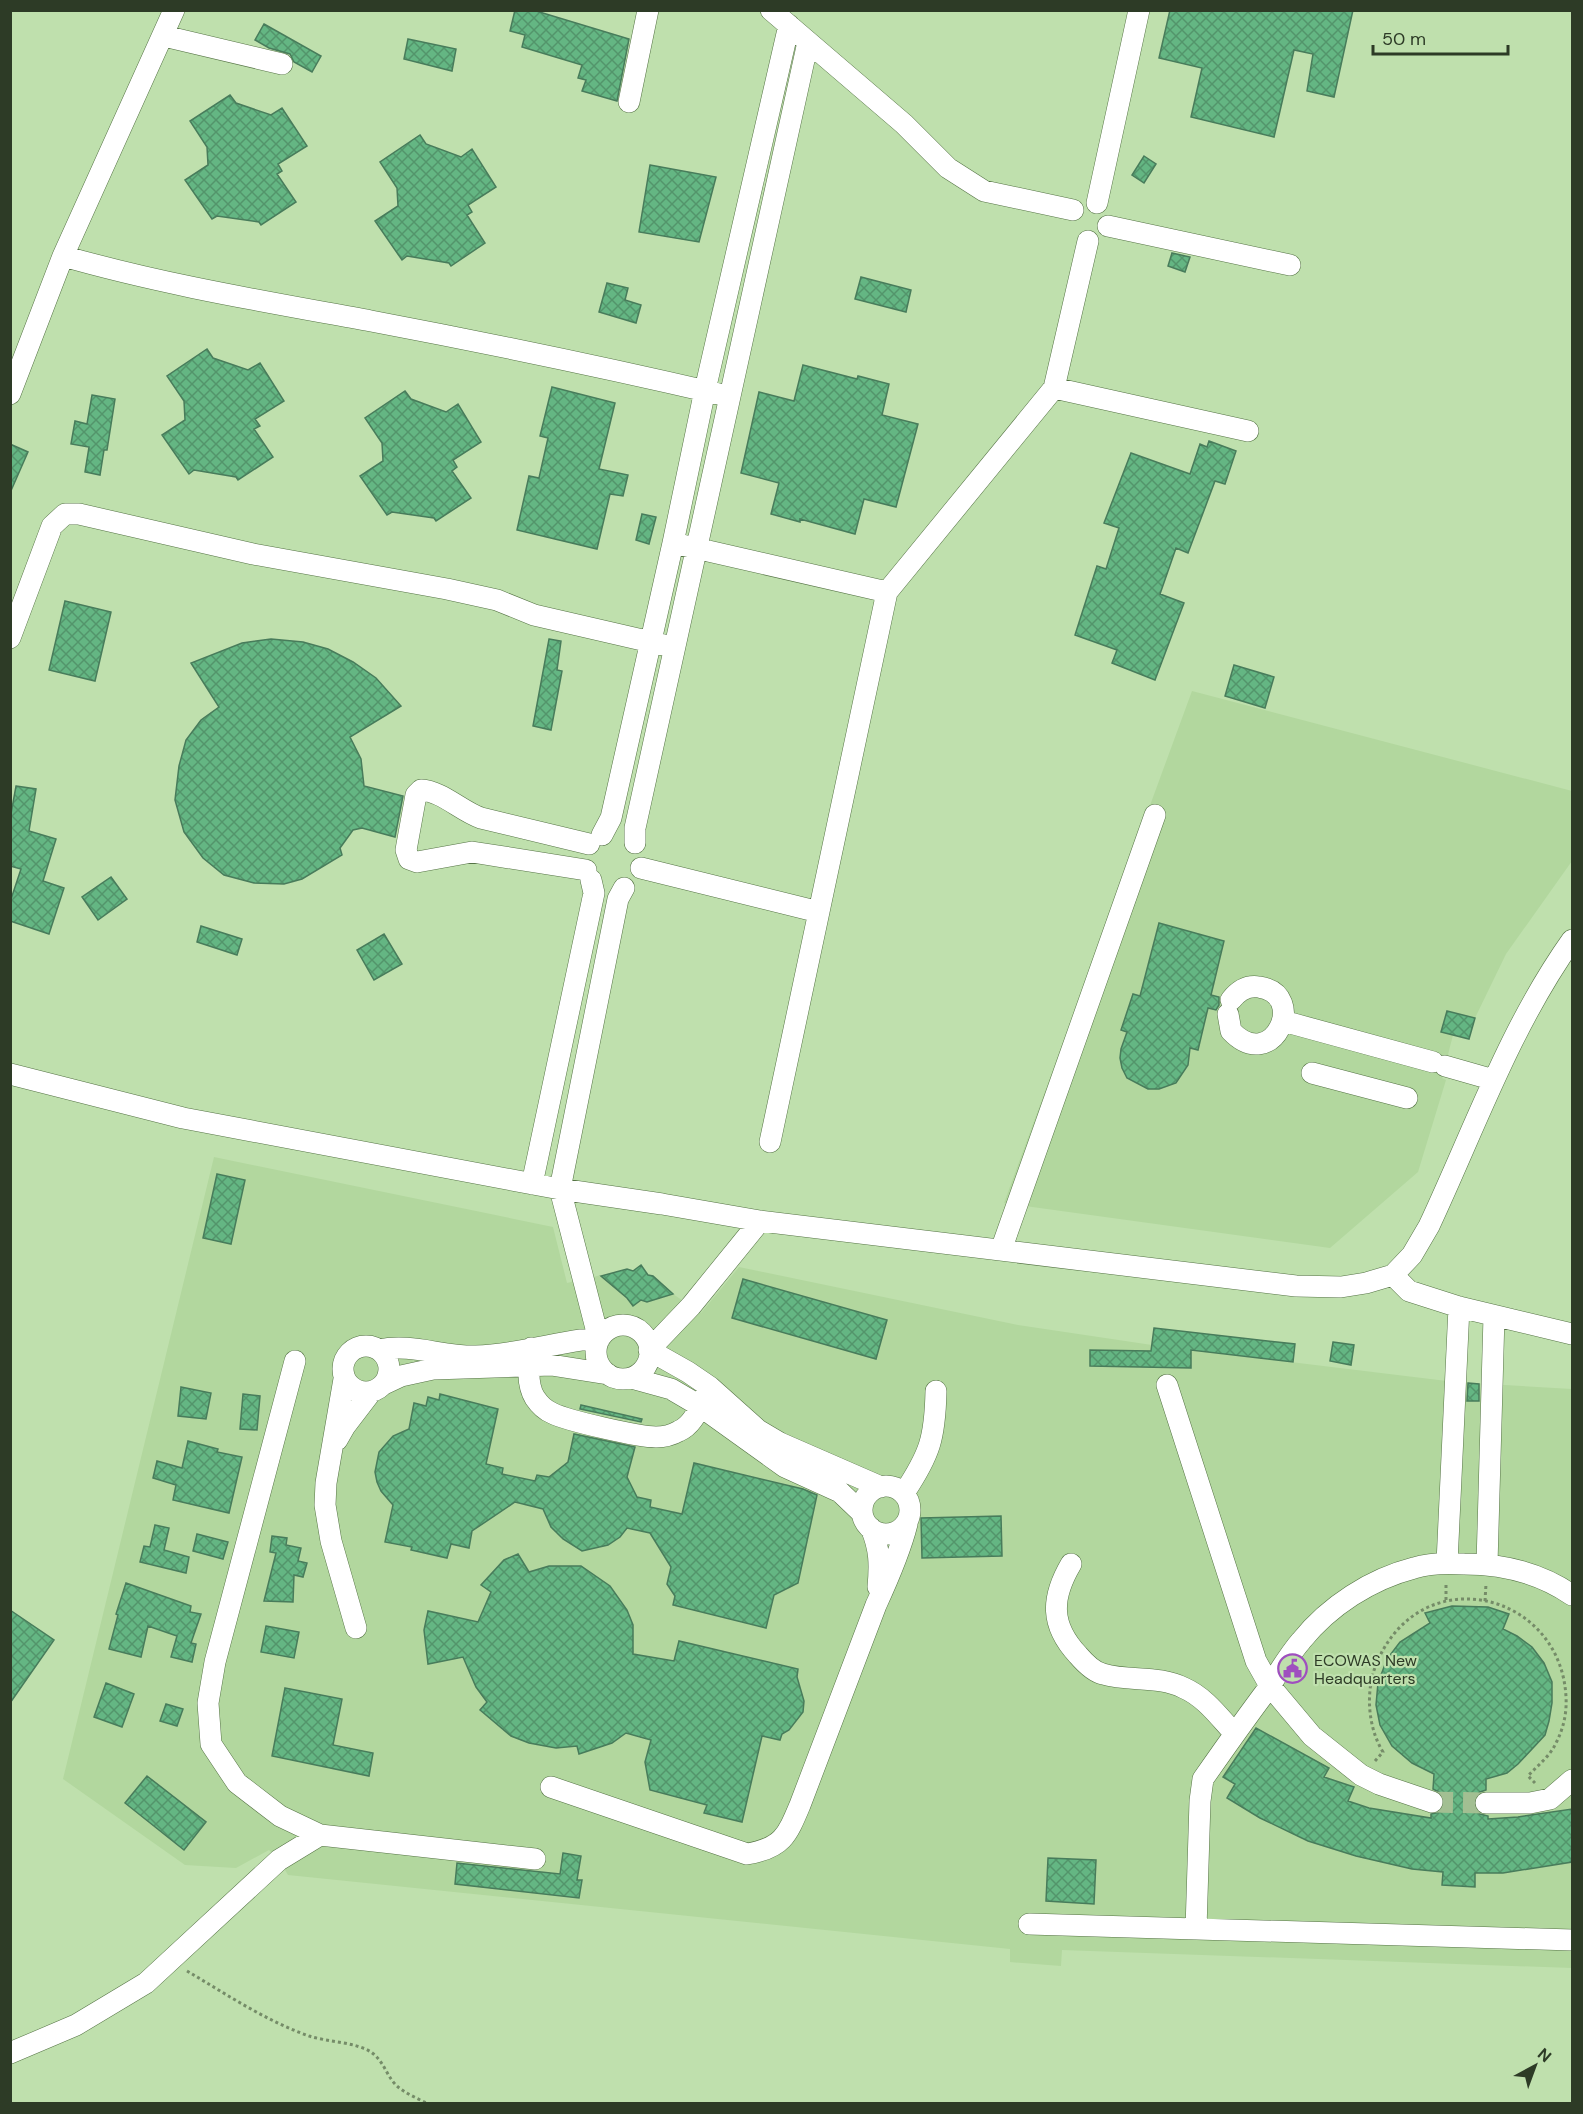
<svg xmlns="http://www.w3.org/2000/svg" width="1583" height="2114" font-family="'DM Sans',sans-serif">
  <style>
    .built { fill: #b2d79e }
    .building { fill: url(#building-cross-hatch); stroke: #487c5b; stroke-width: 1.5 }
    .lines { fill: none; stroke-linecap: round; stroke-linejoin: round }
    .minor-tunnel { stroke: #a2bf92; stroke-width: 21; stroke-dasharray: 21 10; stroke-linecap: butt }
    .minor-casing { stroke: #557345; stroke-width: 22 }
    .path { stroke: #758c68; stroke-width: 3; stroke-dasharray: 3 3; stroke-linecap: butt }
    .minor { stroke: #fff; stroke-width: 21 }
    .labels { text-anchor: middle; stroke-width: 4.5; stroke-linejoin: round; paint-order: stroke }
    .poi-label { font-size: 16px; fill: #2d3b26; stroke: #bfe0ad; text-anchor: start }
  </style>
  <defs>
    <pattern id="building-cross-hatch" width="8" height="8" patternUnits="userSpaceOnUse" patternTransform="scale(1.5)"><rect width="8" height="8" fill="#64b683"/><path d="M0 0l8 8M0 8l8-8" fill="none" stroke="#53956b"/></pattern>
  </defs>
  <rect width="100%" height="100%" fill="#bfe0ad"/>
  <!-- built -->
  <path class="built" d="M1192,691L1572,791V861L1506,954L1475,1018L1469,1039L1453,1035L1442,1078L1446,1080L1418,1172L1330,1248L1004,1203Z
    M214,1157L553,1227L567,1283L627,1269L633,1271L641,1265L648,1275L653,1277L673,1294L701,1313L739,1267L1018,1325L1152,1345L1455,1382L1572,1389V1968L1062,1950L1061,1966L1010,1962V1949L288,1875L279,1860L269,1850L236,1868L185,1865L63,1779Z"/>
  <!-- building -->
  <path class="building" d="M515,10H533L629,39L617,101L582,91L586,80L578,78L582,65L522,47L525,35L510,31Z
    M1170,10H1353L1334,97L1307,91L1313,54L1294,50L1274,137L1191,117L1202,68L1159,58Z
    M264,24L321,56L312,72L294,62L290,54L269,48L255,40Z
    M408,39L456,49L452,71L404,59Z
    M230,95L236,103L271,115L282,108L307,146L278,164L282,171L277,174L296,202L261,225L259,222L217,216L212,219L185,180L208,165L207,147L190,121Z
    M420,135L426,144L461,157L472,149L496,187L468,205L472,212L467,215L485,243L451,266L449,263L407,256L402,260L375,221L398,206L397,188L380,162Z
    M1144,156L1156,164L1144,183L1132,175Z
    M650,165L716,177L699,242L639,232Z
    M1172,253L1190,257L1185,272L1168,266Z
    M861,277L911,290L906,312L855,299Z
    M607,283L628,288L625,300L641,305L636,323L599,312Z
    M207,349L213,358L248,370L260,363L284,401L255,419L260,426L254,429L273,457L238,480L236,477L194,470L189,474L162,435L185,420L184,401L167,376Z
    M803,365L857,379L858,376L889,384L882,415L918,424L896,507L864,499L855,534L800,519V522L771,514L779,483L741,473L759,392L794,401Z
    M552,387L615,403L599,469L628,475L623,496L610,494L597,549L517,530L529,476L539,478L548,438L540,436Z
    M405,391L411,399L446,412L458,404L481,442L453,460L457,467L452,471L471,498L436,521L434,518L392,512L387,515L360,476L383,461L382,443L365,418Z
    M92,395L115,399L107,450H104L100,475L85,472L89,447L71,444L75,421L87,424Z
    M1209,441L1236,451L1225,484L1215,481L1188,553L1176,548L1160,594L1184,603L1155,680L1112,663L1117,650L1075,635L1097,566L1106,569L1119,528L1104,523L1131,453L1190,474L1200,444L1207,447Z
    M10,444L28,452L10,493Z
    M642,514L656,517L649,544L636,540Z
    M65,601L111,612L95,681L49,670Z
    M271,639L303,642L328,649L353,662L376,678L401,706L350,737L361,759L364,786L403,796L395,837L362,828L353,830L340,848L342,855L302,879L284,884L254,883L224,875L203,858L184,832L175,800L179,766L186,740L201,720L219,707L191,663L242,643Z
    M549,639L561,641L557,670L562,671L551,730L533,726Z
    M1234,665L1274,677L1265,708L1225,696Z
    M16,786L36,789L29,831L56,839L43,881L64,888L49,934L10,921V902L21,869L10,866V819Z
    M111,877L127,899L98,920L82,897Z
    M1159,923L1224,941L1211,995L1219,997V1005L1216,1010L1208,1008L1198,1050L1190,1048L1188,1065L1176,1083L1159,1089H1148L1127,1078L1122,1068L1120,1058L1121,1049L1127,1032L1121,1030L1133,994L1140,996Z
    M201,926L242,939L237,955L197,942Z
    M384,934L402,964L374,980L357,950Z
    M1447,1011L1475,1018L1469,1039L1441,1032Z
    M217,1174L245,1180L231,1244L203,1238Z
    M641,1265L648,1275L653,1276L673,1294L647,1302L641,1300L633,1306L627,1298L601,1276L627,1269L633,1271Z
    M743,1279L887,1320L876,1359L732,1318Z
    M1154,1328L1295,1344L1293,1362L1191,1350V1368L1090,1366V1350L1151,1351Z
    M1333,1342L1354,1345L1351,1365L1330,1361Z
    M1468,1383L1479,1384V1401H1467Z
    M181,1387L211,1393L206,1419L178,1416Z
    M243,1394L260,1396L257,1430L240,1429Z
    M440,1394L498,1409L486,1464L503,1468L502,1474L535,1481L537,1475L549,1477L568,1462L574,1434L635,1447L627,1477L637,1497L651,1500L650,1507L682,1514L694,1463L803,1489L817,1495L798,1583L774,1595L766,1628L673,1605L675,1596L667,1584L671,1567L650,1533L627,1528L620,1537L608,1545L582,1551L563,1539L551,1527L543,1509L515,1502L472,1531L469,1548L451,1544L447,1558L411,1550L412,1547L385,1542L393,1505L381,1491L377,1482L375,1472L379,1452L393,1436L409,1429L414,1403L426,1406L428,1397L439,1400Z
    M581,1405L642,1419L641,1422L580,1409Z
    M188,1441L218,1449L217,1452L242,1457L229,1513L173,1500L176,1485L153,1478L157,1461L182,1468Z
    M1001,1516L1002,1556L922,1558L921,1518Z
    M155,1525L169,1528L164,1550L189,1557L186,1573L140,1562L144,1546L150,1547Z
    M197,1534L228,1542L223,1559L193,1551Z
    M272,1536L287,1538L286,1545L301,1548L298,1561L307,1563L303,1577L294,1575L293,1602L264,1601L276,1553L270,1552Z
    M518,1554L529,1572L549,1566H581L610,1586L627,1610L633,1625V1654L674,1661L679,1641L798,1669L797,1677L804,1701L803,1712L789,1730L782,1734L780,1740L762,1736L742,1822L704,1813L707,1805L650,1790L645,1762L651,1740L626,1733L612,1743L579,1754L577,1746L556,1748L529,1743L511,1736L480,1710L487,1702L476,1687L463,1657L428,1664L424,1630L428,1611L478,1622L491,1592L481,1585L504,1560Z
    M126,1583L191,1606L190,1612L201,1614L191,1643L196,1644L192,1662L171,1657L177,1636L148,1626L141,1657L109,1649L118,1615L116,1614Z
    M1452,1606L1488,1607L1509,1614L1503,1629L1517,1636L1532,1647L1544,1663L1552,1682V1703L1549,1721L1545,1735L1518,1764L1507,1773L1486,1779V1790L1480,1792L1475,1796L1473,1802L1475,1809L1480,1814L1488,1816V1819L1518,1817L1572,1809V1862L1503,1873H1475V1887L1442,1885L1443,1872L1412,1869L1356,1856L1308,1841L1260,1818L1227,1798L1235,1784L1223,1777L1256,1728L1329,1768L1324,1777L1354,1787L1348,1801L1369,1808L1431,1818V1814L1440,1812L1444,1807L1445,1800L1441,1793L1433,1789L1434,1774L1412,1763L1392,1746L1380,1725L1376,1705L1378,1683L1387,1659L1400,1642L1430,1623L1425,1613Z
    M10,1610L54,1640L10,1703Z
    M266,1626L299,1632L294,1658L261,1652Z
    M106,1683L134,1694L122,1727L94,1717Z
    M285,1688L342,1699L333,1745L373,1753L369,1776L272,1756Z
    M166,1704L183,1709L177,1726L160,1721Z
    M147,1776L206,1822L184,1850L125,1803Z
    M563,1853L581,1856L577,1880H582L579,1898L455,1884L457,1863L560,1874Z
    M1048,1858L1096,1860L1094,1904L1046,1901Z"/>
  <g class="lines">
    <!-- minor-tunnel -->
    <path class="minor-tunnel" d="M1432,1802L1486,1803"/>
    <defs>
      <path id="minor" d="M771,10L904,124L948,168L984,191L1073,210
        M164,36L282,64
        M629,102L648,10
        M1097,203L1139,10
        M1108,226L1290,265
        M63,256C164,285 268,302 371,321C487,343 603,367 719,394
        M1054,388L1248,431
        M10,394L63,256L174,10
        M682,545L887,592
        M10,638L52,526L65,514H79L253,554L447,589L497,600L534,615L664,645
        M602,835L611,818L673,543L705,390L789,25
        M635,843V828L808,42
        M641,868L819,912
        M586,870L472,852L417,862L409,859L406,850L416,795L421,790C442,791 461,811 481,818L589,844
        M1228,1014L1231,1031C1273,1075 1309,994 1259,987C1247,985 1238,991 1231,1000
        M1283,1021L1433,1062
        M1445,1066L1494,1080
        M1312,1073L1407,1098
        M10,1074L183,1118L560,1189L662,1204L760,1221L1296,1286L1341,1287L1366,1283L1393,1275L1412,1255L1429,1226C1474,1130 1510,1027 1572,940
        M770,1142L887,592L1054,388L1088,241
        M532,1184L594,893L591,880
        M760,1221L691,1306L649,1350L688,1372L710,1387L758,1430L780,1443L881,1487
        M1001,1250L1155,815
        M1393,1275L1409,1291L1459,1307L1572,1334
        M596 1352a27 27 0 1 1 54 0a27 27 0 1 1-54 0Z
        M343 1369a23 23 0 1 1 46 0a23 23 0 1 1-46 0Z
        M531,1348C529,1363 526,1384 535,1398C539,1404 545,1410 552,1413C568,1421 639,1437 656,1437C664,1437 672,1435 679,1431C693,1425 699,1408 706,1395
        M379,1350C411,1343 443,1357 476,1356C511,1355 547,1345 581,1340H599L560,1189L618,899L624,888
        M295,1361L215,1662L208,1703L211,1744L237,1783L280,1816L320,1835
        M631,1378L671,1389L700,1406L785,1467L840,1492L862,1513
        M344,1379L326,1483L325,1505L331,1541L356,1628
        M384,1384L401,1376L433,1369L551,1365L608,1374
        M1167,1385L1256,1661L1270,1686L1312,1736L1361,1775L1379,1784L1432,1802
        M337,1440L345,1426L371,1392
        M862 1510a24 24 0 1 1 48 0a24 24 0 1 1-48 0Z
        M904,1493C930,1454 935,1438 936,1391
        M871,1528C880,1549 880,1565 878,1587
        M1447,1563L1459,1307
        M1071,1564C1051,1598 1050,1625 1078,1655C1084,1662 1094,1672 1103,1674C1130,1682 1158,1675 1184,1688C1205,1697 1220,1718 1235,1734
        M1487,1564L1494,1316
        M551,1787L747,1854C782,1848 787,1836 800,1805L876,1605C888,1579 900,1552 907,1524
        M1486,1803H1530L1550,1799L1572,1780
        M1029,1924L1572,1940
        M1196,1929L1200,1801L1203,1779C1224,1749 1245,1719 1267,1690C1278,1674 1288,1656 1301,1641C1329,1606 1371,1579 1414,1568C1430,1563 1448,1563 1464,1564C1503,1564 1540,1573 1572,1595
        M10,2053L76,2025L146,1983L279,1860L320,1835L535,1859"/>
    </defs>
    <!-- minor casing -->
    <use href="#minor" class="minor-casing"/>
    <!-- path -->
    <path class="path" d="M1446,1600V1583
      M1485,1601L1486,1584
      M1375,1761L1383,1752C1367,1726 1365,1688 1378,1660C1424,1558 1561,1593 1566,1697C1567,1714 1563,1730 1555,1745C1549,1757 1537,1766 1528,1776L1535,1783
      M187,1971C226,1994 266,2021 309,2036C328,2042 355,2042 371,2052C384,2061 386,2075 396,2085C404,2093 417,2098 428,2104"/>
    <!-- minor -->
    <use href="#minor" class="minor"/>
  </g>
  <!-- icons -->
  <defs>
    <symbol id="civic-ring" viewBox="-11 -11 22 22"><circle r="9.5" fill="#bfe0ad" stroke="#9f4fbf" stroke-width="1.5"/><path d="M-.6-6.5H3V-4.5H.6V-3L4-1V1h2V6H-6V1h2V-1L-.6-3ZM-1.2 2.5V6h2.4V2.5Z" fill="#9f4fbf"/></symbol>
  </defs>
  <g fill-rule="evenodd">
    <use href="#civic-ring" x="1276" y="1652" width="33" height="33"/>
  </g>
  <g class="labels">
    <!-- poi labels -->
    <g class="poi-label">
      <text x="1314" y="1666">ECOWAS New<tspan x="1314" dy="18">Headquarters</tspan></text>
    </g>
  </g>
  <!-- border -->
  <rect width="1583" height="2114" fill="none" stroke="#2d3b26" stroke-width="24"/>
  <!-- north arrow -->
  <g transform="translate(1535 2066) rotate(41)" stroke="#bfe0ad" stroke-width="4.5" paint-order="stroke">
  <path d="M0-4.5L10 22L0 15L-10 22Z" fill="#2d3b26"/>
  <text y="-9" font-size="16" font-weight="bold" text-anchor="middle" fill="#2d3b26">N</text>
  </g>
  <!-- scale -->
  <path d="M1373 45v9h135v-9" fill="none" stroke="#2d3b26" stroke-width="3"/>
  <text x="1382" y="45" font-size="18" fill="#2d3b26" stroke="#bfe0ad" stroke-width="4.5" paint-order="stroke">50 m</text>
</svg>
